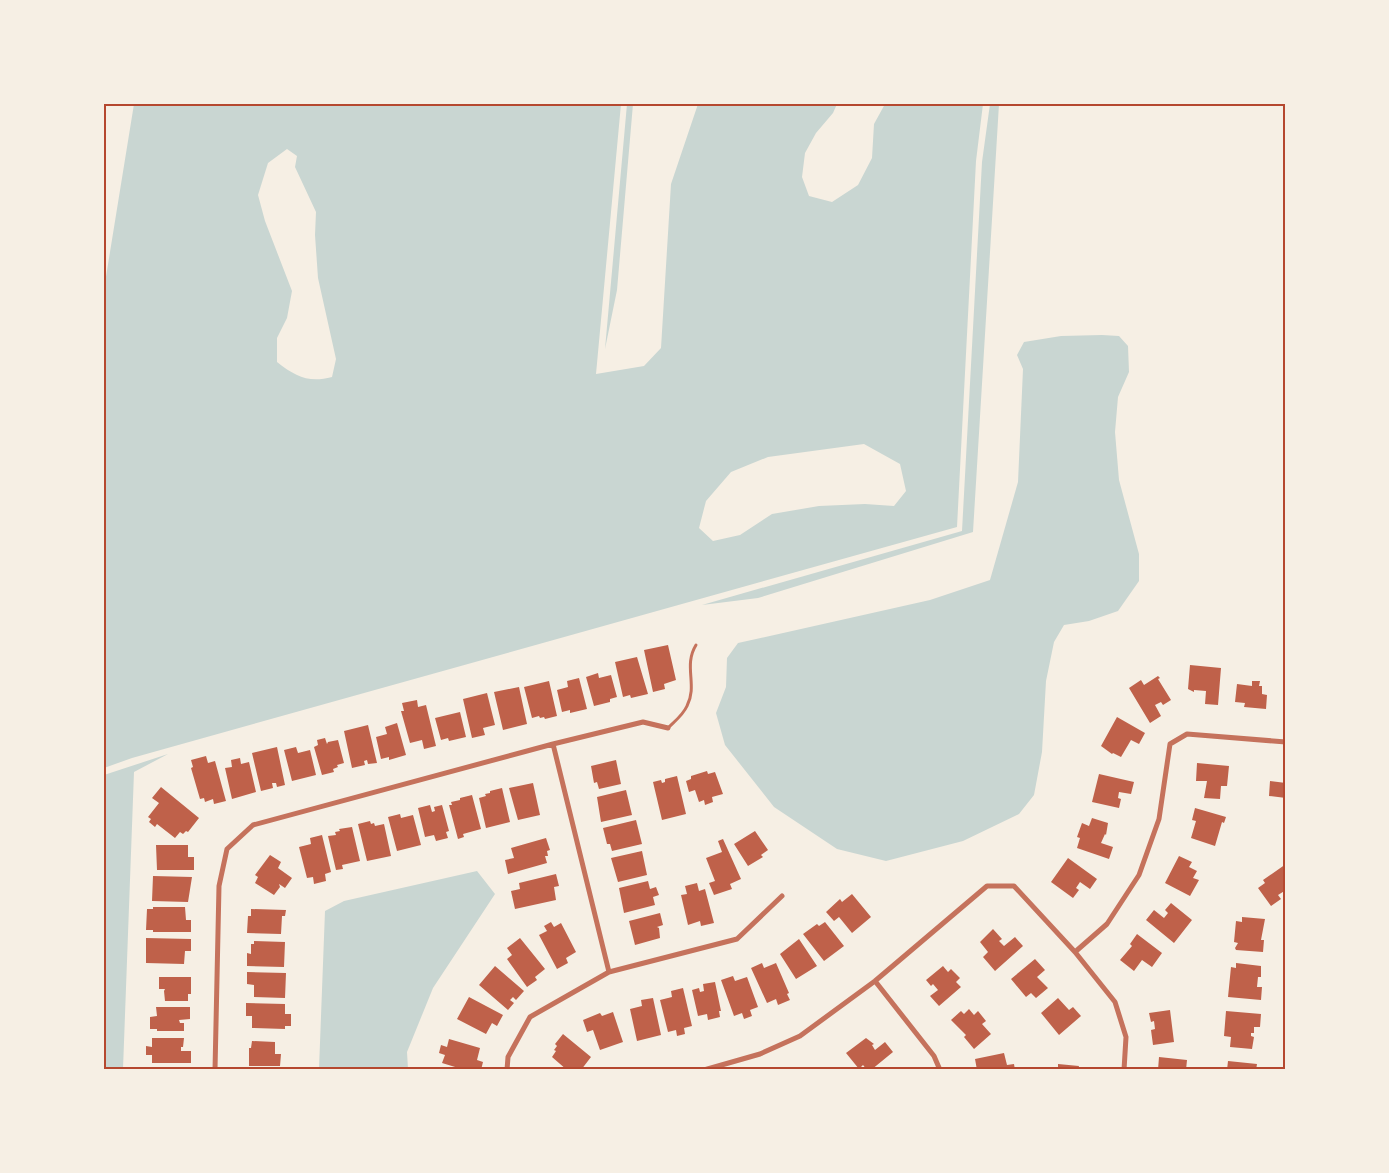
<svg xmlns="http://www.w3.org/2000/svg" width="1389" height="1173" font-family="'Sofia Sans Condensed',sans-serif">
  <style>
    .water { fill: #c9d6d2; fill-rule: evenodd }
    .building { fill: #bf614a }
    .lines { fill: none; stroke-linecap: round; stroke-linejoin: round }
    .service { stroke: #c5725c; stroke-width: 3 }
    .minor { stroke: #c5725c; stroke-width: 5 }
    .neatline { fill: none; stroke: #b5482f; stroke-width: 2 }
  </style>
  <rect width="100%" height="100%" fill="#f6efe4"/>
  <!-- water -->
  <path class="water" d="M134,104H621L596,374L644,366L661,348L671,184L698,104H837L833,113L816,133L805,153L802,177L809,196L832,202L858,185L872,158L874,124L885,104H983L976,161L957,527L132,758L104,768V289ZM287,149L297,156L295,167L316,212L315,235L318,278L336,359L332,377C309,383 296,377 277,362V338L287,318L292,291L265,221L258,195L268,163ZM864,444L900,464L906,491L894,506L865,504L819,506L772,514L740,535L713,541L699,528L706,501L731,472L768,457Z
    M627,104H633L617,290L605,349Z
    M990,104H999L973,532L758,598L702,605L962,531L982,162Z
    M1102,335L1119,336L1128,346L1129,372L1118,397L1115,432L1119,480L1139,554V581L1118,611L1089,621L1064,625L1054,642L1046,681L1042,752L1034,795L1019,814L963,841L886,861L837,849L774,807L725,745L716,713L726,687L727,658L738,643L930,600L990,580L1018,482L1023,369L1017,355L1024,342L1061,336Z
    M168,754L134,772L123,1069H104V775Z
    M477,871L495,894L433,988L407,1052L408,1069H319L325,911L344,901Z"/>
  <!-- building -->
  <path class="building" d="M668,645L676,680L664,684L665,689L653,692L644,650Z
    M637,657L648,694L631,698L630,695L623,697L615,662Z
    M1190,665L1221,668L1218,705L1205,704L1206,691L1194,690V692L1188,689Z
    M598,673L599,678L611,675L617,697L610,699V702L594,706L586,677Z
    M1158,676L1160,678L1158,679L1171,700L1163,705L1161,702L1155,705L1161,716L1150,723L1129,688L1141,680L1144,685Z
    M579,678L587,709L570,713V710L562,712L557,690L568,687L567,681Z
    M549,681L557,716L545,719L544,717L540,718L539,716L532,718L524,687Z
    M1252,681H1260L1259,686H1262V694L1267,695L1266,709L1244,707L1245,703L1235,702L1237,684L1252,686Z
    M519,687L527,724L503,730L494,692Z
    M487,693L495,725L483,728L485,735L472,738L463,699Z
    M417,700L418,707L426,705L436,746L424,749L422,740L410,743L401,711H404L402,703Z
    M460,712L466,737L449,741L448,738L441,740L435,718Z
    M1117,717L1145,733L1139,744L1131,740L1121,757L1113,753L1112,754L1101,746Z
    M397,723L406,755L389,760V757L381,759L376,737L387,734L385,727Z
    M368,725L377,763L368,764L367,760L364,761L365,765L352,768L344,731Z
    M325,738L327,744L328,742L338,740L344,763L337,765L338,767L333,769L334,772L322,775L314,747L318,745L317,740Z
    M277,747L285,785L277,787L276,783H272L273,788L261,791L252,753Z
    M296,747L298,753L310,750L316,775L292,781L284,750Z
    M206,756L208,763L215,761L226,801L214,804L213,799L205,802L204,798L200,799L191,768L193,767L191,760Z
    M240,758L241,764L249,762L256,792L232,799L225,768L232,767L231,760Z
    M616,760L621,784L599,789L597,782L594,783L591,766Z
    M1197,763L1229,766L1227,786H1221L1220,799L1204,798L1207,781H1196Z
    M707,771L708,774L715,772L723,794L712,797L713,802L705,805L704,800L699,802L695,790L689,792L686,781L691,779V776Z
    M1099,774L1134,782L1131,794L1119,792L1118,798L1121,799L1119,808L1092,802Z
    M677,776L686,814L662,820L653,782L661,780L662,783L665,782V779Z
    M1270,781L1286,783V798L1269,796Z
    M533,783L540,815L518,820L509,788Z
    M161,787L199,818L188,832L186,831L183,834L180,832L175,838L157,824L155,827L149,822L151,819L148,817L159,803L152,798Z
    M502,788L510,822L486,828L479,798L486,796L485,794L490,793V791Z
    M626,790L632,815L601,822L597,797Z
    M472,795L481,829L463,834L464,837L458,839L449,805H452L451,802L460,800V798Z
    M430,805L432,812L435,811L434,807L442,805L449,831L446,832L448,838L436,841L434,835L425,837L418,808Z
    M1195,808L1226,817L1224,823L1222,822L1215,846L1191,838L1196,821L1192,820Z
    M400,814L401,818L413,815L421,845L397,851L388,817Z
    M1092,818L1108,823L1106,835L1105,834L1101,843L1113,847L1109,859L1077,848L1080,838L1077,837L1082,823L1089,826Z
    M636,820L642,844L612,851L610,844H607L603,828Z
    M370,821L371,824L374,823L375,826L384,824L391,856L367,861L358,824Z
    M352,827L360,861L342,865L343,869L336,870L328,836L336,835L335,832L340,831L339,829Z
    M755,831L768,850L761,855L763,857L748,866L734,844Z
    M322,835L331,872L325,874L326,881L314,884L313,877L307,878L299,847L311,844L310,838Z
    M546,838L550,850L547,851L548,856H545L547,863L508,874L505,860L514,858L511,848Z
    M723,839L741,879L730,884L732,889L714,895L709,883L715,881L706,858L722,852L718,841Z
    M156,845H188V857H194V870H157Z
    M642,851L647,875L618,882L611,858Z
    M270,855L281,862L278,868L292,878L285,888L279,884L280,887L274,895L255,883L258,877L255,875Z
    M1179,856L1192,862L1189,867L1197,871L1193,878L1199,880L1190,896L1165,883Z
    M1068,858L1097,879L1090,889L1080,882L1076,888L1079,890L1073,898L1051,882Z
    M1286,864V890L1278,895L1281,899L1271,906L1258,888L1265,883L1263,880Z
    M556,874L559,886L554,887L556,900L515,909L511,891L520,889L519,883Z
    M153,876L192,877L188,902L152,901Z
    M648,881L650,889L656,887L659,895L653,897L655,905L624,913L619,888Z
    M697,883L699,891L705,889L714,923L701,926L700,921L688,925L681,895L687,894L685,886Z
    M852,894L871,917L852,933L839,917L834,921L826,912L840,899L842,902Z
    M1171,903L1192,920L1174,943L1146,920L1154,910L1164,918L1168,913L1165,910Z
    M153,907H185L186,920H191V932H153V930H146L147,909H153Z
    M251,909L286,910L285,916H282L281,934L247,933L248,916H251Z
    M660,913L663,925L657,927L659,928L660,938L635,945L629,921Z
    M1242,917L1265,919L1261,940H1264L1263,952L1236,950L1235,948L1238,943L1234,942L1236,921L1242,922Z
    M551,922L554,927L561,923L576,952L566,958L568,963L557,969L539,935L547,931L544,926Z
    M825,922L844,946L824,961L803,934L817,924L819,926Z
    M993,929L1002,939L999,941L1004,946L1015,937L1023,946L995,971L983,957L988,952L980,942Z
    M1137,934L1162,953L1152,967L1142,960L1134,971L1120,960L1132,946L1130,944Z
    M146,938L191,939V951H185L184,964L146,963Z
    M520,938L545,969L535,977L537,980L527,987L507,959L512,955L507,948Z
    M799,939L817,966L796,979L780,954Z
    M254,941L285,942L284,967L247,966V953L251,954V944H254Z
    M1035,959L1045,970L1037,977L1048,988L1036,998L1031,993L1026,997L1011,979Z
    M762,963L764,968L776,963L789,993L787,994L790,1000L778,1005L776,999L767,1003L751,968Z
    M1236,963L1261,966V977H1258L1257,987H1262L1261,1000L1228,997L1231,967L1236,968Z
    M495,966L524,991L516,1000L513,997L510,1000L514,1003L508,1010L479,985Z
    M943,966L948,972L951,969L960,978L956,982L961,987L939,1006L930,996L938,990L933,984L931,986L926,980Z
    M247,972L286,973L285,998L254,997V985L247,984Z
    M733,976L735,981L747,977L758,1007L750,1010L752,1016L744,1019L742,1013L734,1016L721,980Z
    M159,977H191V994H188V1001H165L164,991L165,989H159Z
    M715,982L721,1011H719L720,1017L708,1020L707,1014L698,1016L692,990L699,988L700,992L704,991L703,984Z
    M683,988L692,1026L684,1028L685,1034L677,1036L676,1030L668,1032L660,1000L672,997L671,991Z
    M469,997L503,1015L497,1026L492,1023L486,1034L457,1019Z
    M653,998L661,1035L637,1041L630,1009L642,1006L641,1000Z
    M1058,998L1069,1010L1073,1007L1081,1016L1059,1035L1041,1013Z
    M246,1003L285,1004V1014H291V1026H285V1029L252,1028V1016H246Z
    M156,1007H190V1019L179,1020L180,1023H184V1031H157V1029H150V1017L157,1016Z
    M969,1009L974,1015L978,1011L986,1021L982,1024L991,1034L974,1049L964,1037L966,1035L951,1020L961,1011L964,1014Z
    M1170,1010L1174,1042L1153,1045L1151,1030L1155,1029L1154,1021L1151,1022L1149,1013Z
    M1226,1011L1261,1014L1260,1027H1254V1033H1251V1036L1254,1037L1252,1049L1230,1047L1231,1037L1224,1036Z
    M613,1012L623,1042L600,1050L593,1030L587,1032L583,1020L600,1013L602,1016Z
    M563,1034L591,1057L581,1070H567L552,1057L556,1051L554,1050L557,1046L555,1044Z
    M152,1038H184L183,1047H181V1051H191V1063H152V1055H146V1046L152,1047Z
    M866,1038L874,1044L872,1045L875,1050L885,1042L893,1052L871,1070H867L863,1065L859,1069L846,1053Z
    M449,1039L480,1048L477,1060L483,1062L481,1070H465L442,1063L445,1055L439,1053L441,1045L447,1047Z
    M252,1041L275,1042V1054H281L280,1066H249V1048H251Z
    M1004,1053L1007,1065L1014,1064L1015,1070H977L975,1059Z
    M1159,1057L1187,1060L1186,1070H1158Z
    M1228,1061L1257,1064L1256,1070H1227Z
    M1058,1064L1079,1066L1078,1070H1058Z"/>
  <g class="lines">
    <!-- service -->
    <path class="service" d="M668,728C675,721 683,715 687,706C698,685 683,666 696,645"/>
    <!-- minor -->
    <path class="minor" d="M553,744L609,972
      M1075,952L1107,924L1139,875L1159,819L1170,744L1187,734L1286,742
      M875,981L934,1056L940,1070
      M215,1070L219,886L227,849L253,825L553,744L643,722L668,728
      M507,1070L508,1057L530,1017L609,972L737,939L782,896
      M704,1070L760,1054L800,1036L875,981L987,886H1014L1075,952L1115,1002L1126,1037L1124,1070"/>
  </g>
  <!-- border -->
  <rect width="1389" height="1173" fill="none" stroke="#f6efe4" stroke-width="210"/>
  <rect x="105" y="105" width="1179" height="963" class="neatline"/>
</svg>
